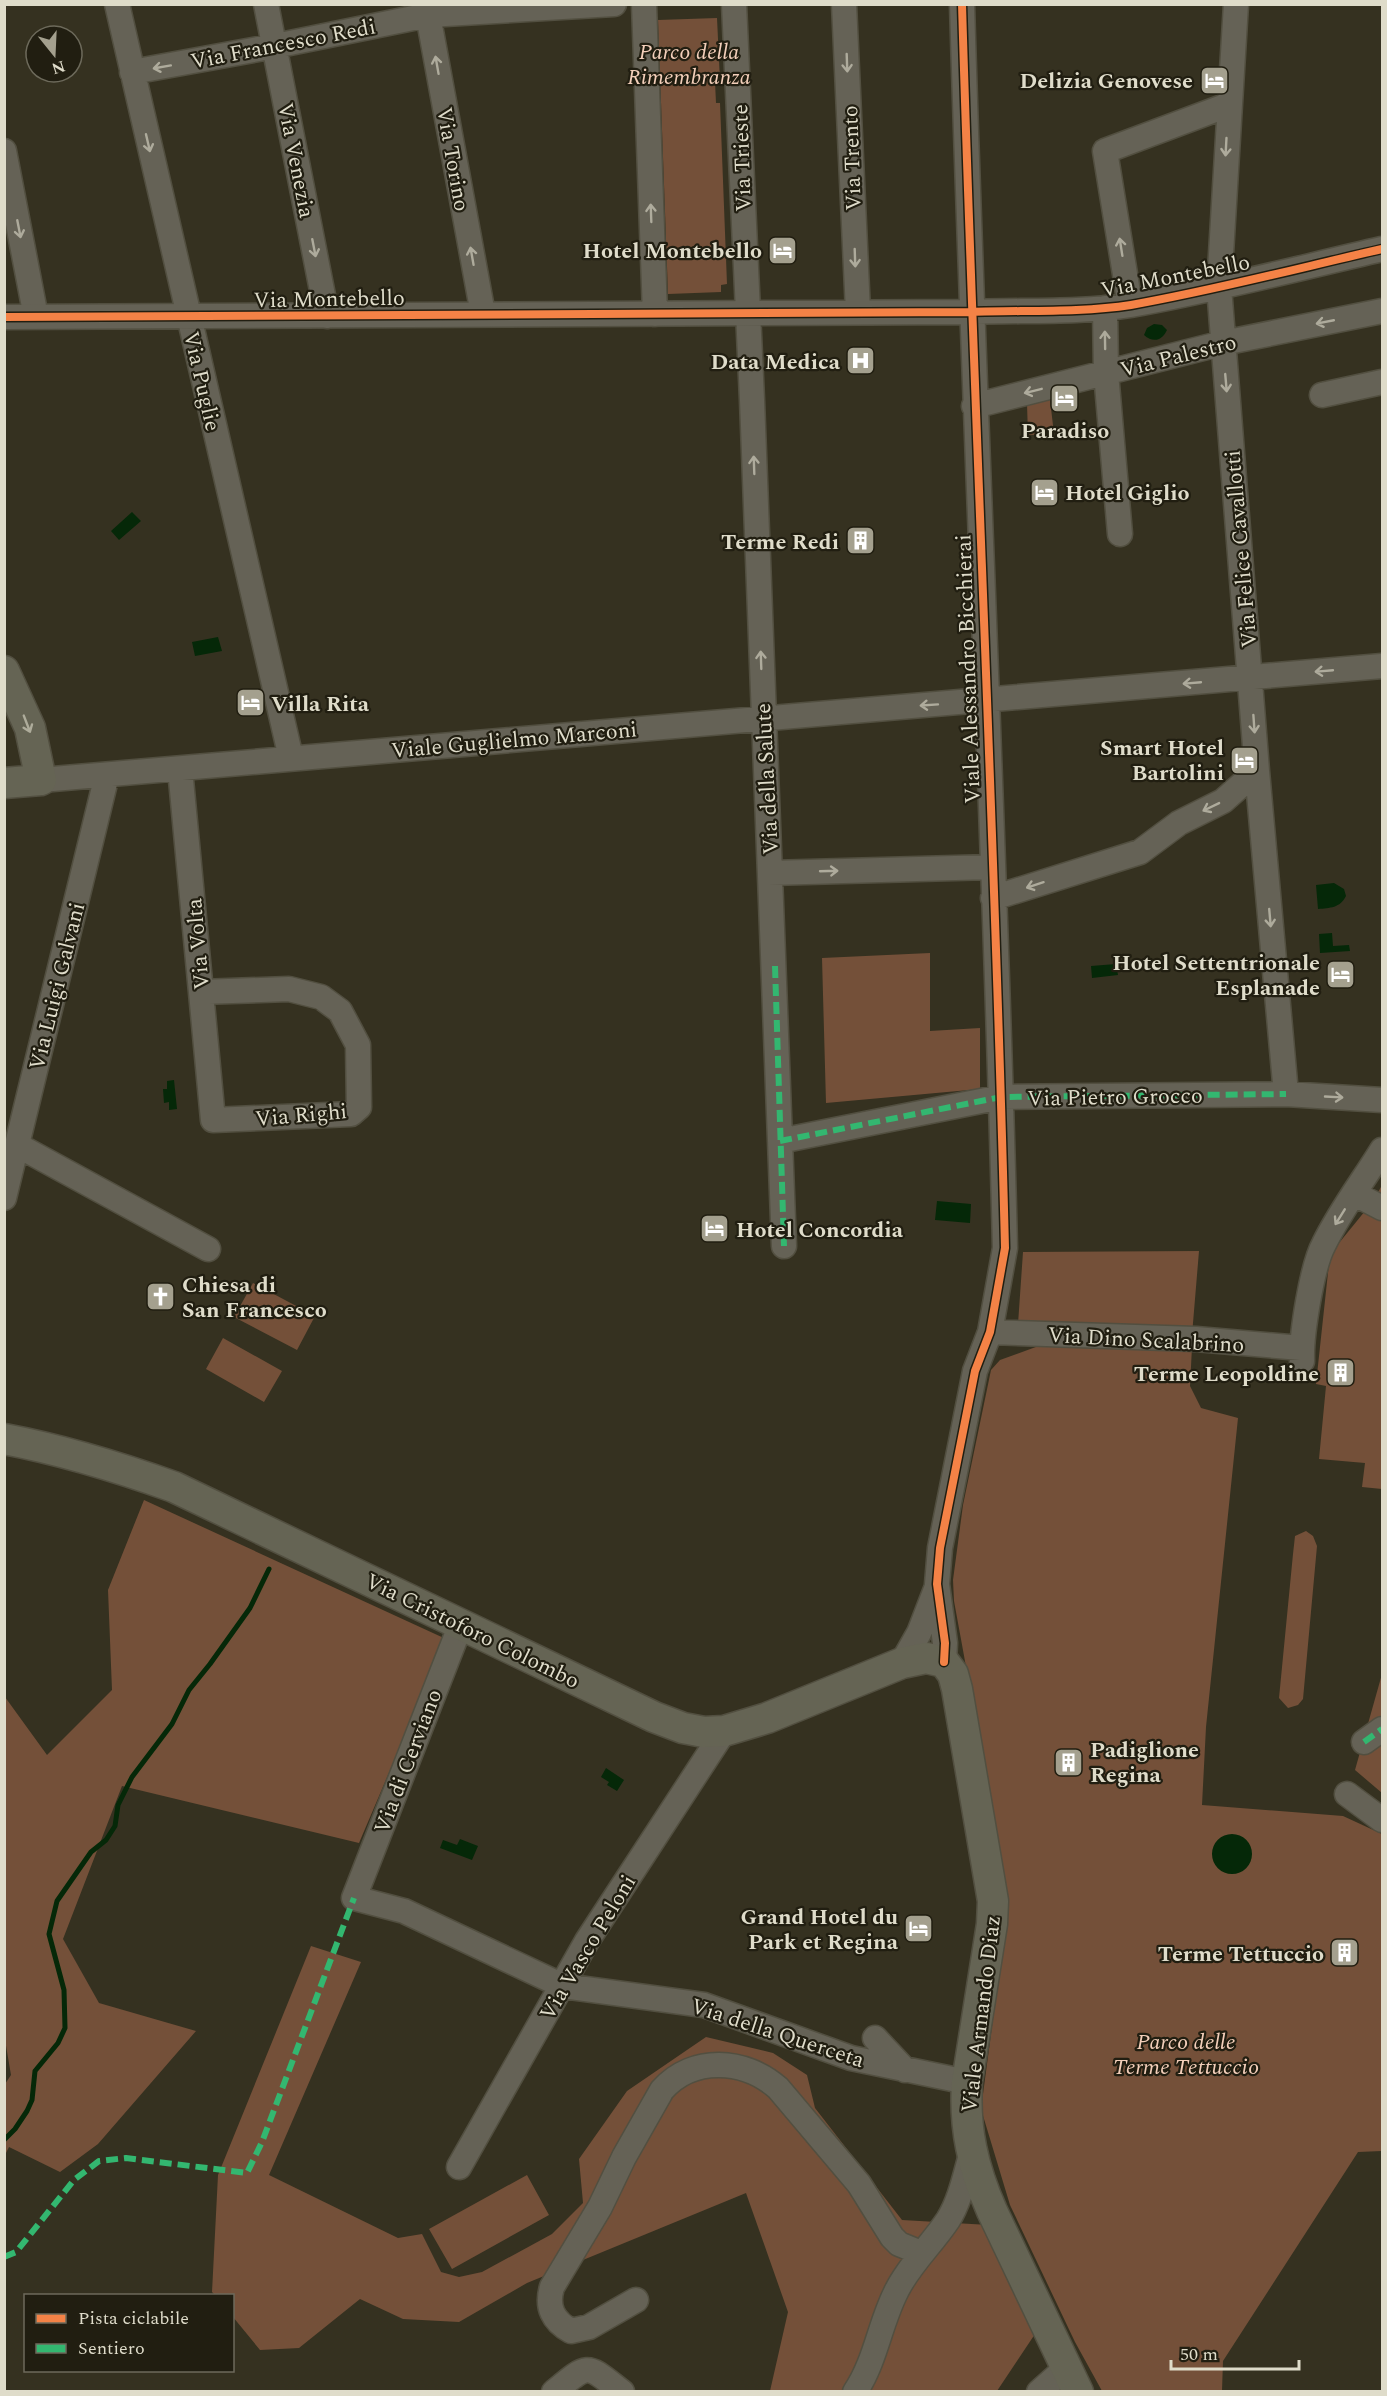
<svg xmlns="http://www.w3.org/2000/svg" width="1387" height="2396" font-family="Spectral,serif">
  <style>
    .green { fill: #745039 }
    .water { fill: #052808 }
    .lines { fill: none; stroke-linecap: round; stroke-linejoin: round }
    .stream { stroke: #052808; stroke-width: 5 }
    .minor-casing { stroke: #524f40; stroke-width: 27 }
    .major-casing { stroke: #524f40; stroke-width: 33 }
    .minor { stroke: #656256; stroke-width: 24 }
    .major { stroke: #656454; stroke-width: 30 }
    .quiet { stroke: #33b770; stroke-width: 6; stroke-dasharray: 12 6; stroke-linecap: butt }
    .cycleway-casing { stroke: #211e11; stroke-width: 11 }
    .cycleway { stroke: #f48246; stroke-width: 8 }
    .oneway { stroke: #aeab9c }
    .oneway2 { stroke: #aeac9b }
    .labels { text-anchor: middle; stroke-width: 4.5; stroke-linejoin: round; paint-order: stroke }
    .street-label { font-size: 22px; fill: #dfdcca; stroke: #211e11 }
    .park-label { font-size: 22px; font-style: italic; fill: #f3cfba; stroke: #211e11 }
    .poi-label { font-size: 22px; font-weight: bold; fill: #dfdcca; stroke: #211e11; text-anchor: end }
  </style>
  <rect width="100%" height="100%" fill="#353120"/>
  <!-- green -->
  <path class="green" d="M717,18L720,81L715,82L716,103H720L727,284L721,285V292L668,294L658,20Z
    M1049,391L1054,434L1028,435L1027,404Z
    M930,953V1031L980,1028V1089L826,1103L822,958Z
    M1382,1185V1489L1362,1487L1365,1463L1319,1459L1326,1386L1316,1384L1330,1254L1374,1200Z
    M1199,1251L1192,1335L1018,1324L1023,1252Z
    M253,1283L315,1316L297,1350L234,1317Z
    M223,1338L282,1371L264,1402L206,1369Z
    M1044,1344L1192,1347L1190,1386L1201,1408L1238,1418L1206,1727L1202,1805L1343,1816L1382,1834V2151L1358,2152L1223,2361L1222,2391H1102L1075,2342L1010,2205L981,2109L1005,1929L1003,1869L954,1601L953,1580L963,1505L991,1370L1000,1360Z
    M144,1500L446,1639L359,1843L122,1786L63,1939L99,2003L196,2031L98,2144L60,2172L9,2147L5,2155V2084L11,2075L4,2034L5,1697L47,1755L112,1690L108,1590Z
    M1306,1531L1313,1536L1317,1546L1303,1699L1298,1705L1288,1708L1279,1698L1293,1554L1295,1536Z
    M1382,1674V1793L1355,1770Z
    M311,1946L361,1962L269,2175L398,2238L422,2234L441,2272L459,2277L482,2272L552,2234L583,2203L579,2159L627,2091L706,2037L773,2053L807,2075L815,2108L902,2220L989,2225L1035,2334L997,2391H770L788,2312L746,2193L527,2283L459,2322L403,2319L360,2299L299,2348L260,2350L233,2317L232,2296L215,2295L212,2292L218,2175Z
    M527,2175L549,2215L452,2269L429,2229Z"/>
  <!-- water -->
  <path class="water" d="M1154,324L1162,325L1167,330C1162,341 1153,343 1144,335L1147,328Z
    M132,512L141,521L119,540L111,531Z
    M218,637L222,651L195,656L192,642Z
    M1334,883L1344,889L1346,896C1340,908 1330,908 1318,909L1316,885Z
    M1332,933L1333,946L1349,945L1350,951L1320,953L1319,934Z
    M1116,964L1118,975L1092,978L1091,966Z
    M174,1080L177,1109L169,1110V1102L164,1103L163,1089H167V1081Z
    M937,1201L971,1204L970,1223L935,1220Z
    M606,1768L624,1780L617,1791L607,1785L609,1782L601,1777Z
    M1212 1854a20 20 0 1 1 40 0a20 20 0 1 1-40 0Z
    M460,1839L478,1846L472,1860L440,1848L443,1840L457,1845Z"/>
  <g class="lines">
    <!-- stream -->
    <path class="stream" d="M4,2140L15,2129L27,2111L32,2100L35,2071L58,2043L65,2028L64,1990L49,1934L57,1901L91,1852L106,1840L115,1826L118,1805L132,1777L172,1724L189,1690L210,1664L250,1608L269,1569"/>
    <defs>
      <path id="minor" d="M117,4L291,758
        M266,4L327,316
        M426,4L483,314
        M644,4L655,314
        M734,4L752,400L784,1246
        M844,4L858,312
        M1236,4L1219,287L1257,771L1286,1094
        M132,72L275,46L428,15L614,4
        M4,151L36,317
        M1130,305L1105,151L1228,105
        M1105,308L1106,373L1120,534
        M4,317L971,312C1023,310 1079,313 1131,305C1216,290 1299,268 1382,249
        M1322,395L1382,382
        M974,406L1223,343L1382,311
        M180,769L213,1120L351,1114L359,1107L358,1045L340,1011L321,997L289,989L201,992
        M41,780L1382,666
        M770,873L992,867
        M993,898L1140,852L1179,823L1223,801L1257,771
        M780,1141L1001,1097L1286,1094L1382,1100
        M17,1145L208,1249
        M1355,1194L1382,1208
        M4,1198L107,775
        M990,1332L1196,1339L1301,1348
        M1302,1361C1301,1335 1312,1266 1324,1244C1340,1211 1363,1181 1382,1150
        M461,1624L354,1898L404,1911L563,1986L704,2005L851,2058L967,2082
        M944,1662L945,1643L937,1584L940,1548L975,1371L990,1332L1005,1248C995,833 974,419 962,4
        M902,1663L919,1633L936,1589
        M1364,1742L1382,1729
        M1347,1794L1382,1820
        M875,2038L905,2070
        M459,2167L587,1941L724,1731
        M636,2300L589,2327L571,2331C553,2321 546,2307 552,2287L600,2207L624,2157L662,2090C693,2055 745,2059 778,2088L859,2184L892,2237L899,2244L921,2253
        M554,2392C590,2362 586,2364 622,2392
        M855,2392C876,2361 880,2322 897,2290C910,2264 932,2244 948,2220C960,2201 965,2176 971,2155
        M1039,2392L1066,2368"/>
      <path id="major" d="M4,671L30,728L41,780L4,783
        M4,1439C63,1450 118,1467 174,1487L654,1717L683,1728L704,1732L724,1731L767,1718L902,1663L926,1658L944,1662L953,1674L957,1689L993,1901L992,1924L967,2082C964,2129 973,2168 992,2211L1078,2392"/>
    </defs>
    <!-- minor casing -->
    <use href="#minor" class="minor-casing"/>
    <!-- major casing -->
    <use href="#major" class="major-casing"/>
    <!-- minor -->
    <use href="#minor" class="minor"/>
    <!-- major -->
    <use href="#major" class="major"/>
    <!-- quiet -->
    <path class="quiet" d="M775,966L784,1246
      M780,1141L1001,1097L1286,1094
      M1364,1742L1382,1729
      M4,2257L16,2252L74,2180L99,2161L126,2158L247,2173L262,2142L354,1898"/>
    <defs>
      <path id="cycleway" d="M4,317L971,312C1023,310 1079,313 1131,305C1216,290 1299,268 1382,249
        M944,1662L945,1643L937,1584L940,1548L975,1371L990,1332L1005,1248C995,833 974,419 962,4"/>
    </defs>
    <!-- cycleway casing -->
    <use href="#cycleway" class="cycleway-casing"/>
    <!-- cycleway -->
    <use href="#cycleway" class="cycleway"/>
  </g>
  <!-- one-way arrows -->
  <defs><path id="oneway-shaft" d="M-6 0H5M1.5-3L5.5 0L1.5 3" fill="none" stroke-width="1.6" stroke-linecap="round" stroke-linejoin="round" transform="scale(1.5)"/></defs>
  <g class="oneway">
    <use href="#oneway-shaft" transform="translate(847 63) rotate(88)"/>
    <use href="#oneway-shaft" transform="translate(437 65) rotate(-100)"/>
    <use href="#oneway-shaft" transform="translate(162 67) rotate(170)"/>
    <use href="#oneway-shaft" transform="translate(148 143) rotate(77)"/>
    <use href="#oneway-shaft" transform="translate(1226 147) rotate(93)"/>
    <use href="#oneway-shaft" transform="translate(651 213) rotate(-92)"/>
    <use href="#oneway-shaft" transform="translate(19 229) rotate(79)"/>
    <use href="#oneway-shaft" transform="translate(1121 247) rotate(-99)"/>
    <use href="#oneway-shaft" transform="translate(314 248) rotate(79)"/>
    <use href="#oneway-shaft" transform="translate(472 256) rotate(-100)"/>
    <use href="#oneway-shaft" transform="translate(855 258) rotate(88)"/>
    <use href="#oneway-shaft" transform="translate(1325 322) rotate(169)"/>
    <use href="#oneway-shaft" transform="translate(1105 340) rotate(-91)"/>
    <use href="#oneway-shaft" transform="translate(1226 383) rotate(85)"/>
    <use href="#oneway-shaft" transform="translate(1033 391) rotate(166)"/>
    <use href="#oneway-shaft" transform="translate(754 465) rotate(-92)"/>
    <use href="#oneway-shaft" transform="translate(761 660) rotate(-92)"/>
    <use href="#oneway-shaft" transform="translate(1324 671) rotate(175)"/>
    <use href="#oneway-shaft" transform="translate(1192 683) rotate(175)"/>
    <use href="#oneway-shaft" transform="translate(929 705) rotate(176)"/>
    <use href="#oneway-shaft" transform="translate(1254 724) rotate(86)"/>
    <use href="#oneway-shaft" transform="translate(1211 807) rotate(154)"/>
    <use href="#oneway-shaft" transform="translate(829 871) rotate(-2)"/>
    <use href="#oneway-shaft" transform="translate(1035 885) rotate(162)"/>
    <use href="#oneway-shaft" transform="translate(1270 918) rotate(85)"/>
    <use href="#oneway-shaft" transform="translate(1334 1097) rotate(3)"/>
    <use href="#oneway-shaft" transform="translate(1340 1217) rotate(122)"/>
  </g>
  <use class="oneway2" href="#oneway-shaft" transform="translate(27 724) rotate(69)"/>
  <!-- icons -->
  <defs>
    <symbol id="hotel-square" viewBox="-11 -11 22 22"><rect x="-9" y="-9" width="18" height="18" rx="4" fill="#a4a08e" stroke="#211e11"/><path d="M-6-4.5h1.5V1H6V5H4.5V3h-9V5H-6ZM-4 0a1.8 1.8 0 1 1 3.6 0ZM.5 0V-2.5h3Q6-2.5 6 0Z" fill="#fff"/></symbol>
    <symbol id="hospital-square" viewBox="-11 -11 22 22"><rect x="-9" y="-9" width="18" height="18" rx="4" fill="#a4a08e" stroke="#211e11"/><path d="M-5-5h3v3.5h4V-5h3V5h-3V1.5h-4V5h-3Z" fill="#fff"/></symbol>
    <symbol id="building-square" viewBox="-11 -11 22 22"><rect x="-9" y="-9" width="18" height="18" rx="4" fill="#a4a08e" stroke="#211e11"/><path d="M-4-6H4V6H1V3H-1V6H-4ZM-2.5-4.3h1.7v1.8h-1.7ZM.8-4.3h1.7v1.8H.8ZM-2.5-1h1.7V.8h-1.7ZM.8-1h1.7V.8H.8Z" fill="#fff"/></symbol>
    <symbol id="church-square" viewBox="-11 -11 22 22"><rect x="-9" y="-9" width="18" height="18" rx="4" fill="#a4a08e" stroke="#211e11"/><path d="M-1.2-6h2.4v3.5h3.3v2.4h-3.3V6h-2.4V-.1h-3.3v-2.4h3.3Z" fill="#fff"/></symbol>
  </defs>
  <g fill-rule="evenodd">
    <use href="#hotel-square" x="1198" y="64" width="33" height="33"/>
    <use href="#hotel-square" x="766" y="234" width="33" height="33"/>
    <use href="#hospital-square" x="844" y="344" width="33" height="33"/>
    <use href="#hotel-square" x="1048" y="382" width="33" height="33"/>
    <use href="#hotel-square" x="1028" y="476" width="33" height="33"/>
    <use href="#building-square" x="844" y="524" width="33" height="33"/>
    <use href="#hotel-square" x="234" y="686" width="33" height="33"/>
    <use href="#hotel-square" x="1228" y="744" width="33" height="33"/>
    <use href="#hotel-square" x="1324" y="958" width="33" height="33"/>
    <use href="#hotel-square" x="698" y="1212" width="33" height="33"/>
    <use href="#church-square" x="144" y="1280" width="33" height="33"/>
    <use href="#building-square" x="1324" y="1356" width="33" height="33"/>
    <use href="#building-square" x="1052" y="1746" width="33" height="33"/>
    <use href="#hotel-square" x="902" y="1912" width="33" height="33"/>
    <use href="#building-square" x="1328" y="1936" width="33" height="33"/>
  </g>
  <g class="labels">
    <!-- street labels -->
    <g class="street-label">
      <text transform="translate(283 43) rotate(-11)" y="8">Via Francesco Redi</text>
      <text transform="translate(741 158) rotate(-92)" y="8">Via Trieste</text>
      <text transform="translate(851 158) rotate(-92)" y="8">Via Trento</text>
      <text transform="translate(454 159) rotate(80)" y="8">Via Torino</text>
      <text transform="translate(297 160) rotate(79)" y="8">Via Venezia</text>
      <text transform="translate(1175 275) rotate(-11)" y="8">Via Montebello</text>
      <text transform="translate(329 298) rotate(-1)" y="8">Via Montebello</text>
      <text transform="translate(1178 355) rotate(-14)" y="8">Via Palestro</text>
      <text transform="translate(203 381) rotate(77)" y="8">Via Puglie</text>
      <text transform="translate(1240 549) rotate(-95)" y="8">Via Felice Cavallotti</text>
      <text transform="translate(967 669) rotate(-92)" y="8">Viale Alessandro Bicchierai</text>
      <text transform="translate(514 739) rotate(-5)" y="8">Viale Guglielmo Marconi</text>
      <text transform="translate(766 779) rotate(-93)" y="8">Via della Salute</text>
      <text transform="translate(197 944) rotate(-95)" y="8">Via Volta</text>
      <text transform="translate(56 986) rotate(-76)" y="8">Via Luigi Galvani</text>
      <text transform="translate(1115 1096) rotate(-1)" y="8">Via Pietro Grocco</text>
      <text transform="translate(301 1114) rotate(-5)" y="8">Via Righi</text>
      <text transform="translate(1146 1339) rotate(3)" y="8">Via Dino Scalabrino</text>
      <text transform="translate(473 1630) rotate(26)" y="8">Via Cristoforo Colombo</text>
      <text transform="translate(407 1761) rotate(-69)" y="8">Via di Cerviano</text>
      <text transform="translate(587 1947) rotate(-59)" y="8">Via Vasco Peloni</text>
      <text transform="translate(980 2014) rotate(-83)" y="8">Viale Armando Diaz</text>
      <text transform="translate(778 2032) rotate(18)" y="8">Via della Querceta</text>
    </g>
    <!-- park labels -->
    <g class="park-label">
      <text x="689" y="59">Parco della<tspan x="689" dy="25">Rimembranza</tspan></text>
      <text x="1186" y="2049">Parco delle<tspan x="1186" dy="25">Terme Tettuccio</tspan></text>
    </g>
    <!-- poi labels -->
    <g class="poi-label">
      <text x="1193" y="88">Delizia Genovese</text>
      <text x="762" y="258">Hotel Montebello</text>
      <text x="840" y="369">Data Medica</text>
      <text x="1065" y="438" text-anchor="middle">Paradiso</text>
      <text x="1065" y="500" text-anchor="start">Hotel Giglio</text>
      <text x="839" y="549">Terme Redi</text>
      <text x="271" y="711" text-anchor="start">Villa Rita</text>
      <text x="1224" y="755">Smart Hotel<tspan x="1224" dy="25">Bartolini</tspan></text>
      <text x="1320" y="970">Hotel Settentrionale<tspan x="1320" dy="25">Esplanade</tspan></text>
      <text x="736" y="1237" text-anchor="start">Hotel Concordia</text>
      <text x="182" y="1292" text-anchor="start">Chiesa di<tspan x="182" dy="25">San Francesco</tspan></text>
      <text x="1319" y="1381">Terme Leopoldine</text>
      <text x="1090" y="1757" text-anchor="start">Padiglione<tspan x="1090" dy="25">Regina</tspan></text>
      <text x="898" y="1924">Grand Hotel du<tspan x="898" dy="25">Park et Regina</tspan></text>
      <text x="1324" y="1961">Terme Tettuccio</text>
    </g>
  </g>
  <!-- border -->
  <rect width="1387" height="2396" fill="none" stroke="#dfdcca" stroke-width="12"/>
  <!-- legend -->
  <rect x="24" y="2294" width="210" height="78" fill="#211e11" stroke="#6d6a5b" stroke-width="1.5"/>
  <rect x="36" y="2314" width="30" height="9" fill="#f48246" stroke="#6d6a5b" stroke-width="1.5"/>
  <text x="78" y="2324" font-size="18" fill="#dfdcca">Pista ciclabile</text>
  <rect x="36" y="2344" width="30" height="9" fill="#33b770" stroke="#6d6a5b" stroke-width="1.5"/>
  <text x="78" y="2354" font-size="18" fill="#dfdcca">Sentiero</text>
  <!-- north arrow -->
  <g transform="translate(54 54) rotate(162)"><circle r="28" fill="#211e11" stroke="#6d6a5b" stroke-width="1.5"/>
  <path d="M0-4.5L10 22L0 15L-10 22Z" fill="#a4a08e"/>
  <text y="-9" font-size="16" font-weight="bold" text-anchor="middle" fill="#dfdcca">N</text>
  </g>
  <!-- scale -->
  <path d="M1171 2360v9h128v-9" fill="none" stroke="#dfdcca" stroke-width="3"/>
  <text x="1180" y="2360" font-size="18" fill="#dfdcca" stroke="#211e11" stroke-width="4.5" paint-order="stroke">50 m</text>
</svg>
